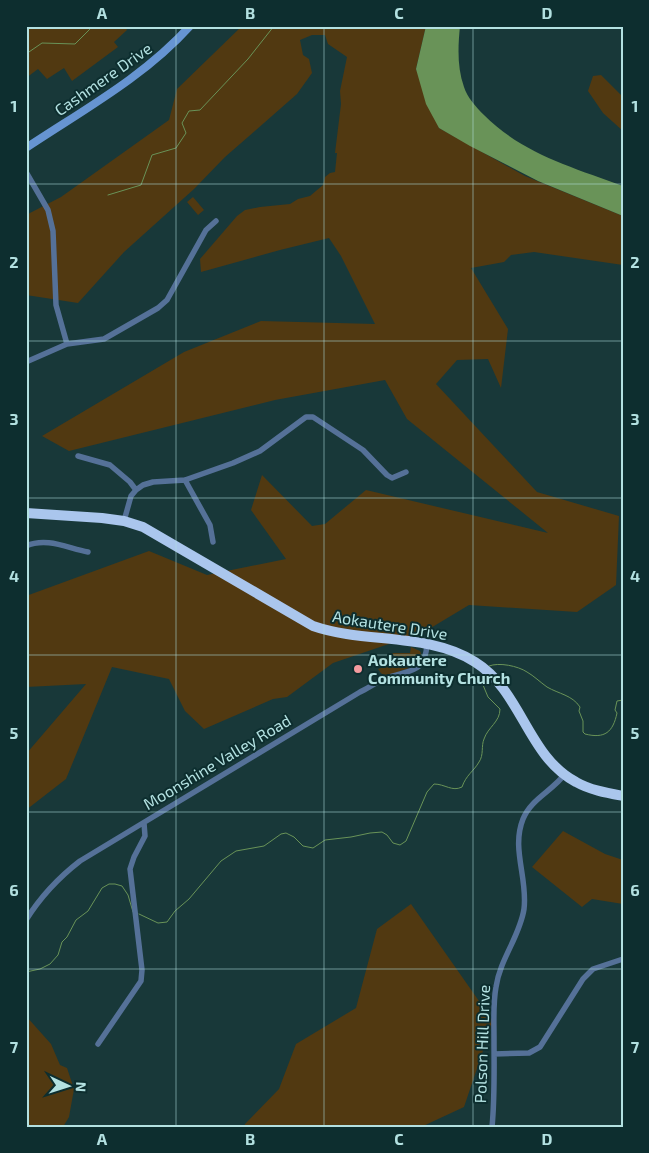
<svg xmlns="http://www.w3.org/2000/svg" width="649" height="1153" font-family="'Exo 2',sans-serif">
  <style>
    .green { fill: #513911 }
    .water { fill: #699358 }
    .lines { fill: none; stroke-linecap: round; stroke-linejoin: round }
    .stream { stroke: #699358; stroke-width: 1 }
    .street { stroke: #557198; stroke-width: 5.5 }
    .secondary { stroke: #6694d2; stroke-width: 8 }
    .highway { stroke: #aac6ed; stroke-width: 10 }
    .grid { fill: none; stroke: #b3e1e1; stroke-width: 1; stroke-opacity: 0.55 }
    .poi-dot { fill: #f49b9f; stroke: #0d2e2f; stroke-width: 2 }
    .labels { text-anchor: middle; stroke-width: 4; stroke-linejoin: round; paint-order: stroke }
    .street-label { font-size: 16px; fill: #b3e1e1; stroke: #0d2e2f }
    .poi-label { font-size: 16px; font-weight: bold; fill: #b3e1e1; stroke: #0d2e2f; text-anchor: start }
    .neatline { fill: none; stroke: #b3e1e1; stroke-width: 2 }
    .grid-label { font-size: 16px; text-anchor: middle; font-weight: bold; fill: #b3e1e1 }
  </style>
  <rect width="100%" height="100%" fill="#183839"/>
  <!-- green -->
  <path class="green" d="M26,26H124L127,30L114,42L118,47L72,81L64,68L47,79L38,69L26,78Z
    M242,26H426L416,69L439,128L525,176L623,216V265L534,252L511,255L504,262L471,268L508,329L501,388L488,359L457,360L436,384L537,492L619,516L616,585L577,612L469,605L424,632L333,663L287,697L273,699L204,729L185,711L169,679L112,667L66,779L26,810V754L86,684L26,687V596L149,551L207,575L286,559L251,510L262,475L312,526L325,524L366,490L548,533L407,419L385,380L275,400L69,451L42,436L184,352L261,321L375,324L341,256L329,238L280,250L201,272L200,259L237,216L245,210L260,207L290,204L298,199L310,196L323,185L325,177L330,173L335,172L337,153H335L341,104L340,91L347,57L328,44L325,35H312L300,40L303,55L309,59L312,73L297,94L225,157L194,189L124,252L78,303L26,295V215L61,197L169,120L177,89Z
    M601,75L623,97V131L603,113L588,91L593,76Z
    M193,197L204,210L198,215L187,202Z
    M411,647L420,651C426,664 410,668 400,671C396,673 389,676 384,675C381,674 380,672 378,669L399,662L397,658L390,653H410Z
    M563,831L605,854L623,860V904L592,899L582,907L532,867Z
    M411,904L493,1021L464,1107L421,1127H244L245,1124L279,1089L296,1044L356,1008L377,929Z
    M26,1016L51,1044L60,1065L67,1068L74,1089L69,1117L63,1127H26Z"/>
  <!-- water -->
  <path class="water" d="M426,26H460C458,47 457,67 464,87C467,97 476,107 484,115C523,154 572,167 623,186V216L538,181L470,146L439,128L426,104L416,69Z"/>
  <g class="lines">
    <!-- stream -->
    <path class="stream" d="M26,54L42,43L75,44L93,26
      M108,195L141,185L152,155L176,148L186,133L182,123L189,111L200,110L248,59L274,26
      M489,666C499,662 518,666 527,672C534,676 540,682 547,687C559,694 572,695 580,707L579,711L583,721V732L585,734C605,739 613,732 617,713L615,710L617,701L623,700
      M139,914L158,923L167,922L175,911L189,899L221,861L236,851L264,846L281,834L286,833L294,837L303,846L313,848L325,840L351,837L370,833L382,832L387,835L393,843L400,845L406,841L427,792L434,784C445,784 452,792 462,787C466,775 474,771 479,762C484,755 481,746 484,739C488,727 500,722 500,709L488,697L483,685L484,676
      M26,972L40,969L50,964L58,955L62,942L67,937L76,920L88,911L102,888L109,884H115L122,886L128,895L133,912"/>
    <!-- street -->
    <path class="street" d="M26,172L48,210L53,231L56,305L67,344
      M26,362L67,344L104,339L158,308L167,300L206,230L216,221
      M78,456L110,465L130,482L136,490
      M185,480L210,525L213,542
      M124,521L131,496L136,490L143,485L153,482L185,480L233,463L260,451L306,417H313L363,450L387,475L392,478L406,472
      M26,546C47,537 67,548 88,552
      M26,920C41,896 58,878 80,861L360,692C368,688 377,682 384,679C407,669 425,676 427,644
      M98,1044L141,981L142,970L130,869L134,857L145,836L144,823
      M494,1054L529,1053L540,1047L583,979L593,969L623,959
      M492,1127C495,1097 494,1066 494,1036C494,1019 493,1003 496,987C500,959 520,936 524,909C528,878 511,849 523,819C531,799 552,791 564,775"/>
    <!-- secondary -->
    <path class="secondary" d="M26,148C83,110 144,77 190,26"/>
    <!-- highway -->
    <path class="highway" d="M26,513L102,518L124,521L143,527L313,626C365,644 428,632 475,662C522,691 527,756 576,782C590,790 607,793 623,796"/>
  </g>
  <!-- grid -->
  <path class="grid" d="M176,26V1127M324,26V1127M473,26V1127M26,184H623M26,341H623M26,498H623M26,655H623M26,812H623M26,969H623"/>
  <!-- markers -->
  <circle class="poi-dot" cx="358" cy="669" r="5"/>
  <g class="labels">
    <!-- street labels -->
    <g class="street-label">
      <text transform="translate(103 79) rotate(-35)" y="6">Cashmere Drive</text>
      <text transform="translate(390 625) rotate(9)" y="6">Aokautere Drive</text>
      <text transform="translate(217 762) rotate(-31)" y="6">Moonshine Valley Road</text>
      <text transform="translate(482 1044) rotate(-88)" y="6">Polson Hill Drive</text>
    </g>
    <!-- poi labels -->
    <g class="poi-label">
      <text x="368" y="666">Aokautere<tspan x="368" dy="18">Community Church</tspan></text>
    </g>
  </g>
  <!-- border -->
  <rect width="649" height="1153" fill="none" stroke="#0d2e2f" stroke-width="55"/>
  <!-- north arrow -->
  <g transform="translate(68 1086) rotate(94)" stroke="#0d2e2f" stroke-width="4" paint-order="stroke">
  <path d="M0-4L9 19L0 12L-9 19Z" fill="#b3e1e1"/>
  <text y="-8" font-size="14" font-weight="bold" text-anchor="middle" fill="#b3e1e1">N</text>
  </g>
  <rect x="28" y="28" width="594" height="1098" class="neatline"/>
  <g class="grid-label">
    <text x="102" y="19">A</text>
    <text x="250" y="19">B</text>
    <text x="399" y="19">C</text>
    <text x="547" y="19">D</text>
    <text x="14" y="112">1</text>
    <text x="635" y="112">1</text>
    <text x="14" y="268">2</text>
    <text x="635" y="268">2</text>
    <text x="14" y="425">3</text>
    <text x="635" y="425">3</text>
    <text x="14" y="582">4</text>
    <text x="635" y="582">4</text>
    <text x="14" y="739">5</text>
    <text x="635" y="739">5</text>
    <text x="14" y="896">6</text>
    <text x="635" y="896">6</text>
    <text x="14" y="1053">7</text>
    <text x="635" y="1053">7</text>
    <text x="102" y="1145">A</text>
    <text x="250" y="1145">B</text>
    <text x="399" y="1145">C</text>
    <text x="547" y="1145">D</text>
  </g>
</svg>
